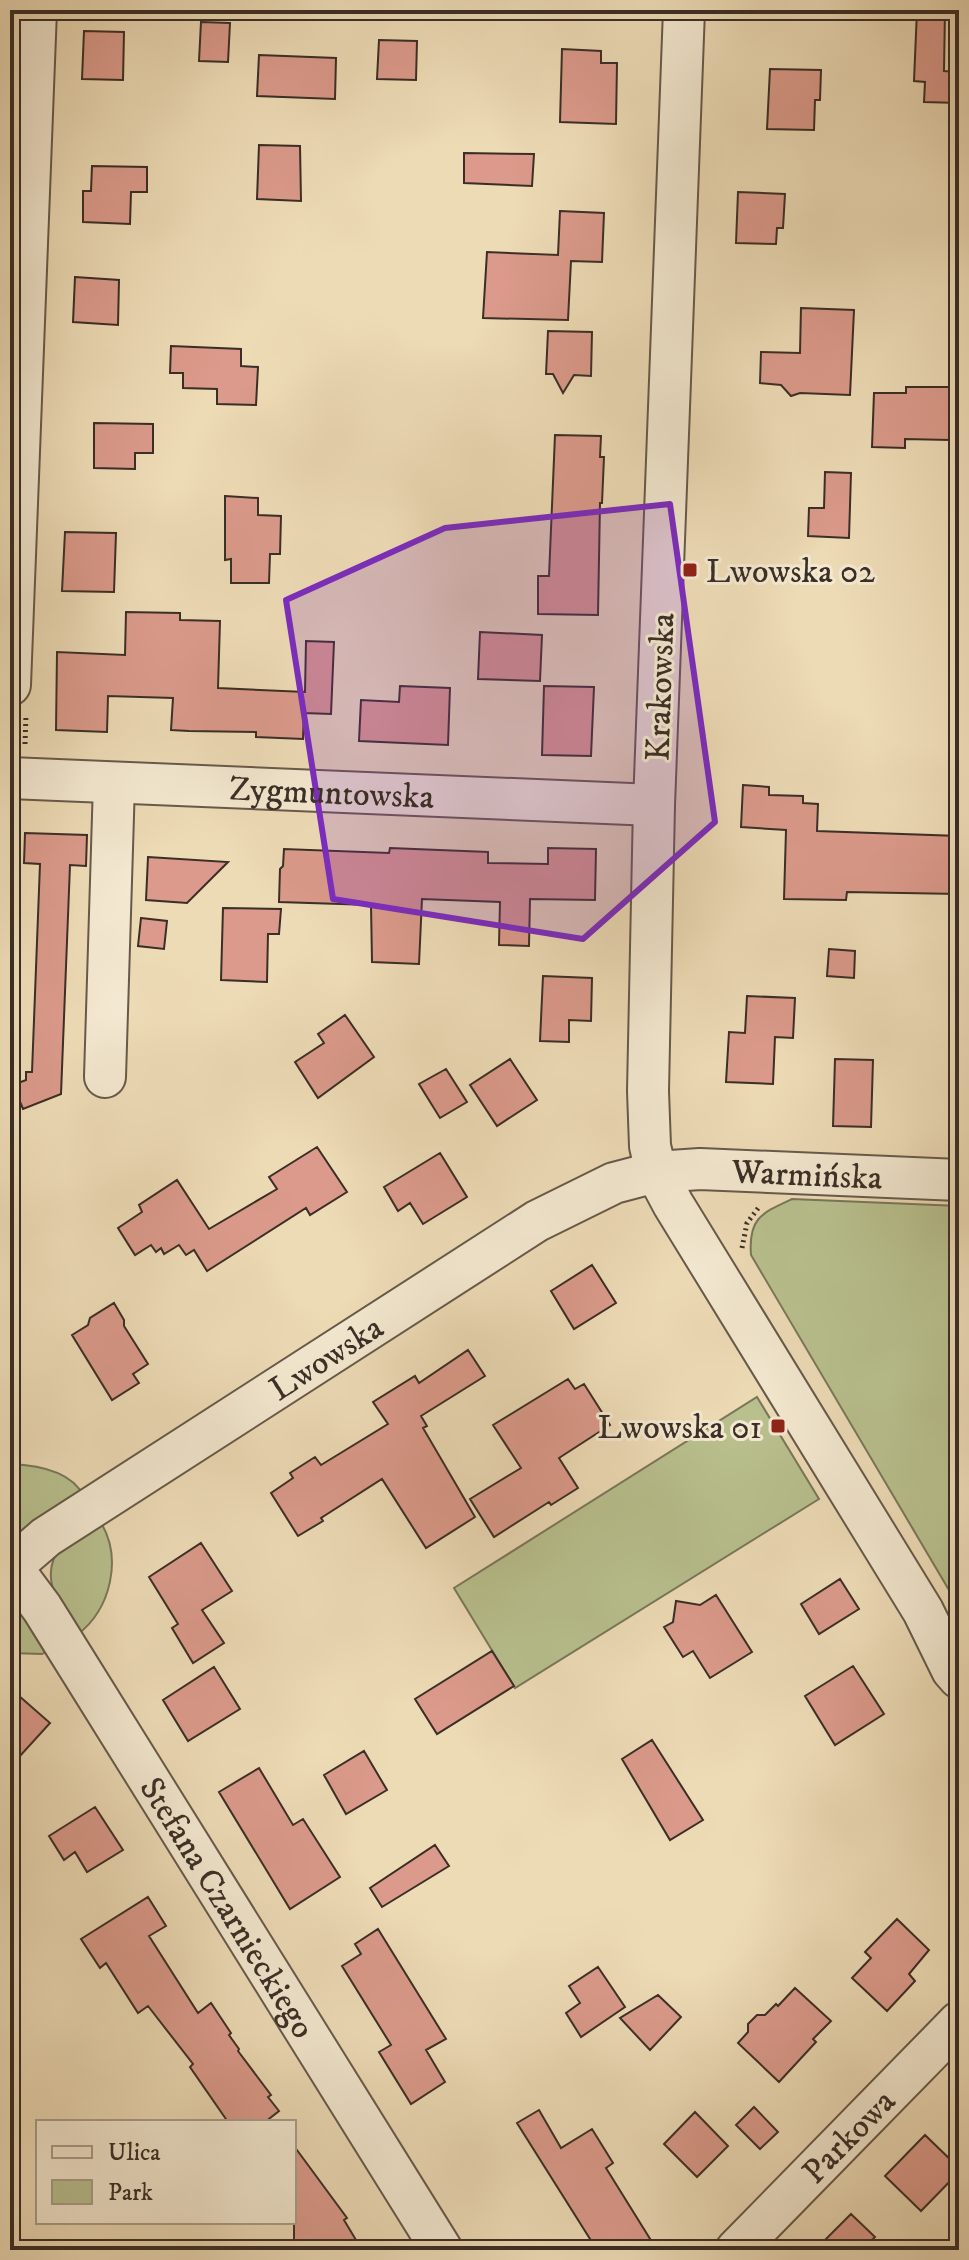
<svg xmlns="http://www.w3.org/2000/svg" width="969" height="2260" font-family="'IM FELL DW Pica',serif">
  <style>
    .green { fill: #b8c08e; stroke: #79775a; stroke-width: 2 }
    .building { fill: #db9a8b; stroke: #3a2e26; stroke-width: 2 }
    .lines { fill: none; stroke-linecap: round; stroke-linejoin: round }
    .minor-casing { stroke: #67594a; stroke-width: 44 }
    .path { stroke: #3a2e26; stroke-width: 5; stroke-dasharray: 2 4; stroke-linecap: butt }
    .minor { stroke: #f3e8d0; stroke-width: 40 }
    .marked { fill: #7b2cbf; fill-opacity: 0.2; stroke: #7b2cbf; stroke-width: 6; stroke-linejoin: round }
    .poi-dot { fill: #8f2418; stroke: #f3e8d0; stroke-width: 3 }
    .labels { text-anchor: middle; stroke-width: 6; stroke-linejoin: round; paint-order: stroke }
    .poi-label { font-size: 34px; fill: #3a2e26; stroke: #f3e8d0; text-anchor: start }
    .street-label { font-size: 34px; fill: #3a2e26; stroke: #f3e8d0 }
  </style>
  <rect width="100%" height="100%" fill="#eddbb6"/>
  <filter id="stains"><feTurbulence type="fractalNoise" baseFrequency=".0025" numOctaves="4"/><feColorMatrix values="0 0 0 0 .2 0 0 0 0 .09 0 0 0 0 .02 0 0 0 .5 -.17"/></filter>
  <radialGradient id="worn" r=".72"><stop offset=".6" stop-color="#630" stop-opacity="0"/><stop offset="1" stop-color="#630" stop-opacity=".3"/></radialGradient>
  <!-- green -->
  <path class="green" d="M792,1199L959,1206V1607L751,1255C748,1218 762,1213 792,1199Z
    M757,1397L819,1499L515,1688L454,1588Z
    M10,1464C36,1465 70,1470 83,1495L21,1536L10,1538Z
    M100,1521C123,1558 111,1609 77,1635C61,1609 36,1575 62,1546C72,1536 88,1529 100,1521Z
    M10,1605L21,1607L51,1649L42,1654L10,1653Z"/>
  <!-- building -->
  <path class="building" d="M917,10H945L944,71L959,72V103L924,102L925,82L914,81Z
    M201,22L230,23L228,62L199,61Z
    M84,31L124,32L123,80L82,79Z
    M379,40L417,41L416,80L377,79Z
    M562,49L601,51V63H617L616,124L560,122Z
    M259,55L336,58L335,99L257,96Z
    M770,69L821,70L820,100H815L814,130L767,129Z
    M259,145L300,146L301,201L257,199Z
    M464,153L534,154L532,186L464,183Z
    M92,166L147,167V192H131L130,224L83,222V191H91Z
    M738,192L785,194L783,228H777L776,244L736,243Z
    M560,211L604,213L602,262L571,261L568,320L483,318L487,252L558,255Z
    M75,277L119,280L118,325L73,322Z
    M801,308L854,310L850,395L800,393L791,396L781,385L760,383L761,352L800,353Z
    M548,331L592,332L591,376L574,375L563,393L553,374H546Z
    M171,346L241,349V366L258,367L256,405L217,404V389L183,388V373H170Z
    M906,387H954L950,440L905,439V448L872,447L874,393H906Z
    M94,423L153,424V453H135V469L94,468Z
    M555,435L601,436L600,457H604L602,503H600L598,615L538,614V576H549Z
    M825,472L851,473L849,538L808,536L809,508H824Z
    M225,496L258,498V515L281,516L280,554H270L269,583H231V559L225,560Z
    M65,532L116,533L114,592L62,591Z
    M126,612L180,613V620L220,621L218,688L305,692L306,641L334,642L331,714L304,713V708L303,739L256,737V732L189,731L171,730L173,698L108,696L107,732L56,730L57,652L125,655Z
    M480,632L542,635L540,681L478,679Z
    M400,686L450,688L448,745L359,741L361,700L399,702Z
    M544,686L594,687L591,756L542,755Z
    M743,785L769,787V795L803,796V803L818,804L817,831L959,836V894L847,892L846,900L784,899L786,830L741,827Z
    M25,833L87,835L86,866L70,865L61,1094L23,1109L13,1085L26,1080V1072H32L40,864L24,863Z
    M390,848L488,852V863L548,864V848L596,849L595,900L530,899L529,946L499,945L500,902L422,899L419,964L372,962L371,905L279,902L280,869L283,866L284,849L389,853Z
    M148,857L228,862L187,903L146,900Z
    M223,908L281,909L279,934H268L267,982L221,980Z
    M141,918L167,921L164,949L138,946Z
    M829,949L855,951L854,978L827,976Z
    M543,976L592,978L591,1021L569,1020V1042L540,1041Z
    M747,996L795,998L793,1038L775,1037L773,1084L726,1082L729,1032L745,1033Z
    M345,1015L374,1057L318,1098L295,1062L324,1043L318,1034Z
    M510,1059L537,1100L497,1126L470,1085Z
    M835,1059L873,1060L871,1127L833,1126Z
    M446,1069L467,1102L440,1118L419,1084Z
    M317,1147L347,1192L310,1215L306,1208L207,1271L194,1250L186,1255L179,1245L164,1254L161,1248L156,1252L151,1245L135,1255L118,1228L142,1212L139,1205L177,1180L209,1229L277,1189L269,1177Z
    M440,1153L467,1197L423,1224L410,1203L398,1211L384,1187Z
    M592,1265L616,1303L574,1329L551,1291Z
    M114,1303L124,1320V1326L148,1364L133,1374L139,1383L112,1400L72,1335L88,1325L90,1318Z
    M468,1350L485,1376L421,1416L427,1426L423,1428L475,1517L426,1548L382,1479L321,1518L323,1521L298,1536L271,1493L293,1478L290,1473L315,1457L321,1465L388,1424L373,1402L415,1376L419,1383Z
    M568,1379L575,1389L584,1384L610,1425L559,1458L578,1488L551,1505L549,1502L494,1537L470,1499L521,1468L493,1425Z
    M201,1543L232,1591L202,1610L224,1643L193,1663L172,1628L178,1624L149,1577Z
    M840,1579L859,1609L819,1634L801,1604Z
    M716,1595L752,1652L710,1678L693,1651L683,1657L664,1627L673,1622L676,1601L700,1605Z
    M492,1651L514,1686L437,1734L415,1699Z
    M853,1666L884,1714L835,1745L805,1696Z
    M214,1667L240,1709L188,1741L163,1700Z
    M10,1688L50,1723L10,1767Z
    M652,1740L703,1820L670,1840L622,1759Z
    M364,1751L387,1790L346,1814L324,1775Z
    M259,1768L293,1825L303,1819L340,1877L290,1909L219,1792Z
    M95,1807L123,1850L87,1872L75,1852L64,1860L49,1836Z
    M435,1845L449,1866L382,1907L370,1888Z
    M148,1897L166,1926L149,1936L198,2013L211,2003L231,2033L229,2035L239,2049L238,2051L271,2095L268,2097L279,2111L265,2122H228L190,2067L193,2064L148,2006L138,2013L106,1963L100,1968L81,1939Z
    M897,1919L929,1950L909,1974L915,1981L887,2011L852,1978L871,1958L865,1952Z
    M378,1929L446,2039L426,2050L445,2082L411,2104L379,2052L391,2045L342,1966L361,1954L355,1944Z
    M598,1967L625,2007L581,2037L566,2013L580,2003L569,1986Z
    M795,1988L831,2021L813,2039L816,2042L779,2082L738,2043L748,2032V2024L757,2015H765L776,2004L778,2006Z
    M658,1995L681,2017L650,2050L620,2018Z
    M754,2107L778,2132L760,2149L736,2125Z
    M539,2110L561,2148L592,2129L613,2163L606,2168L657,2250H597L517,2123Z
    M695,2112L728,2146L697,2177L664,2144Z
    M925,2135L959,2168V2172L921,2211L885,2176Z
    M294,2146L347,2218L344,2220L362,2250H294Z
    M851,2214L875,2237L862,2250H815Z"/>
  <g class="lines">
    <defs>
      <g id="minor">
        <path d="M684,10L654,805L648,1091L650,1146L656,1172L673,1204L923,1611L952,1670L959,1678"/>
        <path d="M10,685L36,10"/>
        <path id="s1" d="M10,778L654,805"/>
        <path d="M105,1077L114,783"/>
        <path id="s2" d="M10,1565L42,1608L442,2250"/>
        <path id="s3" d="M10,1568L46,1537L537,1221L614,1183L656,1172L700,1169L959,1180"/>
        <path id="s4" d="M736,2250L959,2022"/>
      </g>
    </defs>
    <!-- minor casing -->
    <use href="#minor" class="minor-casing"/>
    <!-- path -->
    <path class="path" d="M25,744L26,714
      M742,1248L747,1223L759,1207"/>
    <!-- minor -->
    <use href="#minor" class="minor"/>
  </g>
  <!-- marked area -->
  <path class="marked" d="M670,504L715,822L583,939L333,899L286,600L445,528Z"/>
  <!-- markers -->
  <g class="poi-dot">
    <rect x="682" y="562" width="16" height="16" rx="4"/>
    <rect x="770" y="1418" width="16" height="16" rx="4"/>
  </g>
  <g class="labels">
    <!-- poi labels -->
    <g class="poi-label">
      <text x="706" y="582">Lwowska 02</text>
      <text x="762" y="1438" text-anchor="end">Lwowska 01</text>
    </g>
    <!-- street labels -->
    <g class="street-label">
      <text transform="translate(659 687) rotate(-88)" y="12">Krakowska</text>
      <text dy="12" stroke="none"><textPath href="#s1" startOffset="322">Zygmuntowska</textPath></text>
      <text dy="12" stroke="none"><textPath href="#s3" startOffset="912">Warmińska</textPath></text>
      <text dy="12" stroke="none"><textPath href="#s3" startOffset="380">Lwowska</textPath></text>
      <text dy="12" stroke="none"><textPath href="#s2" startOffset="406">Stefana Czarnieckiego</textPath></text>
      <text dy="12" stroke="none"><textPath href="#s4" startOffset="160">Parkowa</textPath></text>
    </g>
  </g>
  <!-- margin -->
  <rect width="969" height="2260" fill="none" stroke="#eddbb6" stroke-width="40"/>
  <rect x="12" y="12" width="945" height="2236" fill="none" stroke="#3a2e26" stroke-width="4"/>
  <rect x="20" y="20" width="929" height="2220" fill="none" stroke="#3a2e26" stroke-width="2"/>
  <!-- legend -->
  <rect x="36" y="2120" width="260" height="104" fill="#f3e8d0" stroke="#a99e8c" stroke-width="2"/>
  <rect x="52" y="2146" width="40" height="12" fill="#f3e8d0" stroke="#a99e8c" stroke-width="2"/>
  <text x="108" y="2160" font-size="24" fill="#3a2e26">Ulica</text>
  <rect x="52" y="2180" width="40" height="24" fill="#b8c08e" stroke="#a99e8c" stroke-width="2"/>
  <text x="108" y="2200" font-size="24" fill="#3a2e26">Park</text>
  <rect width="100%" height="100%" filter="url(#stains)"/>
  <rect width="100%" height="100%" fill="url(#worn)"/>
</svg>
